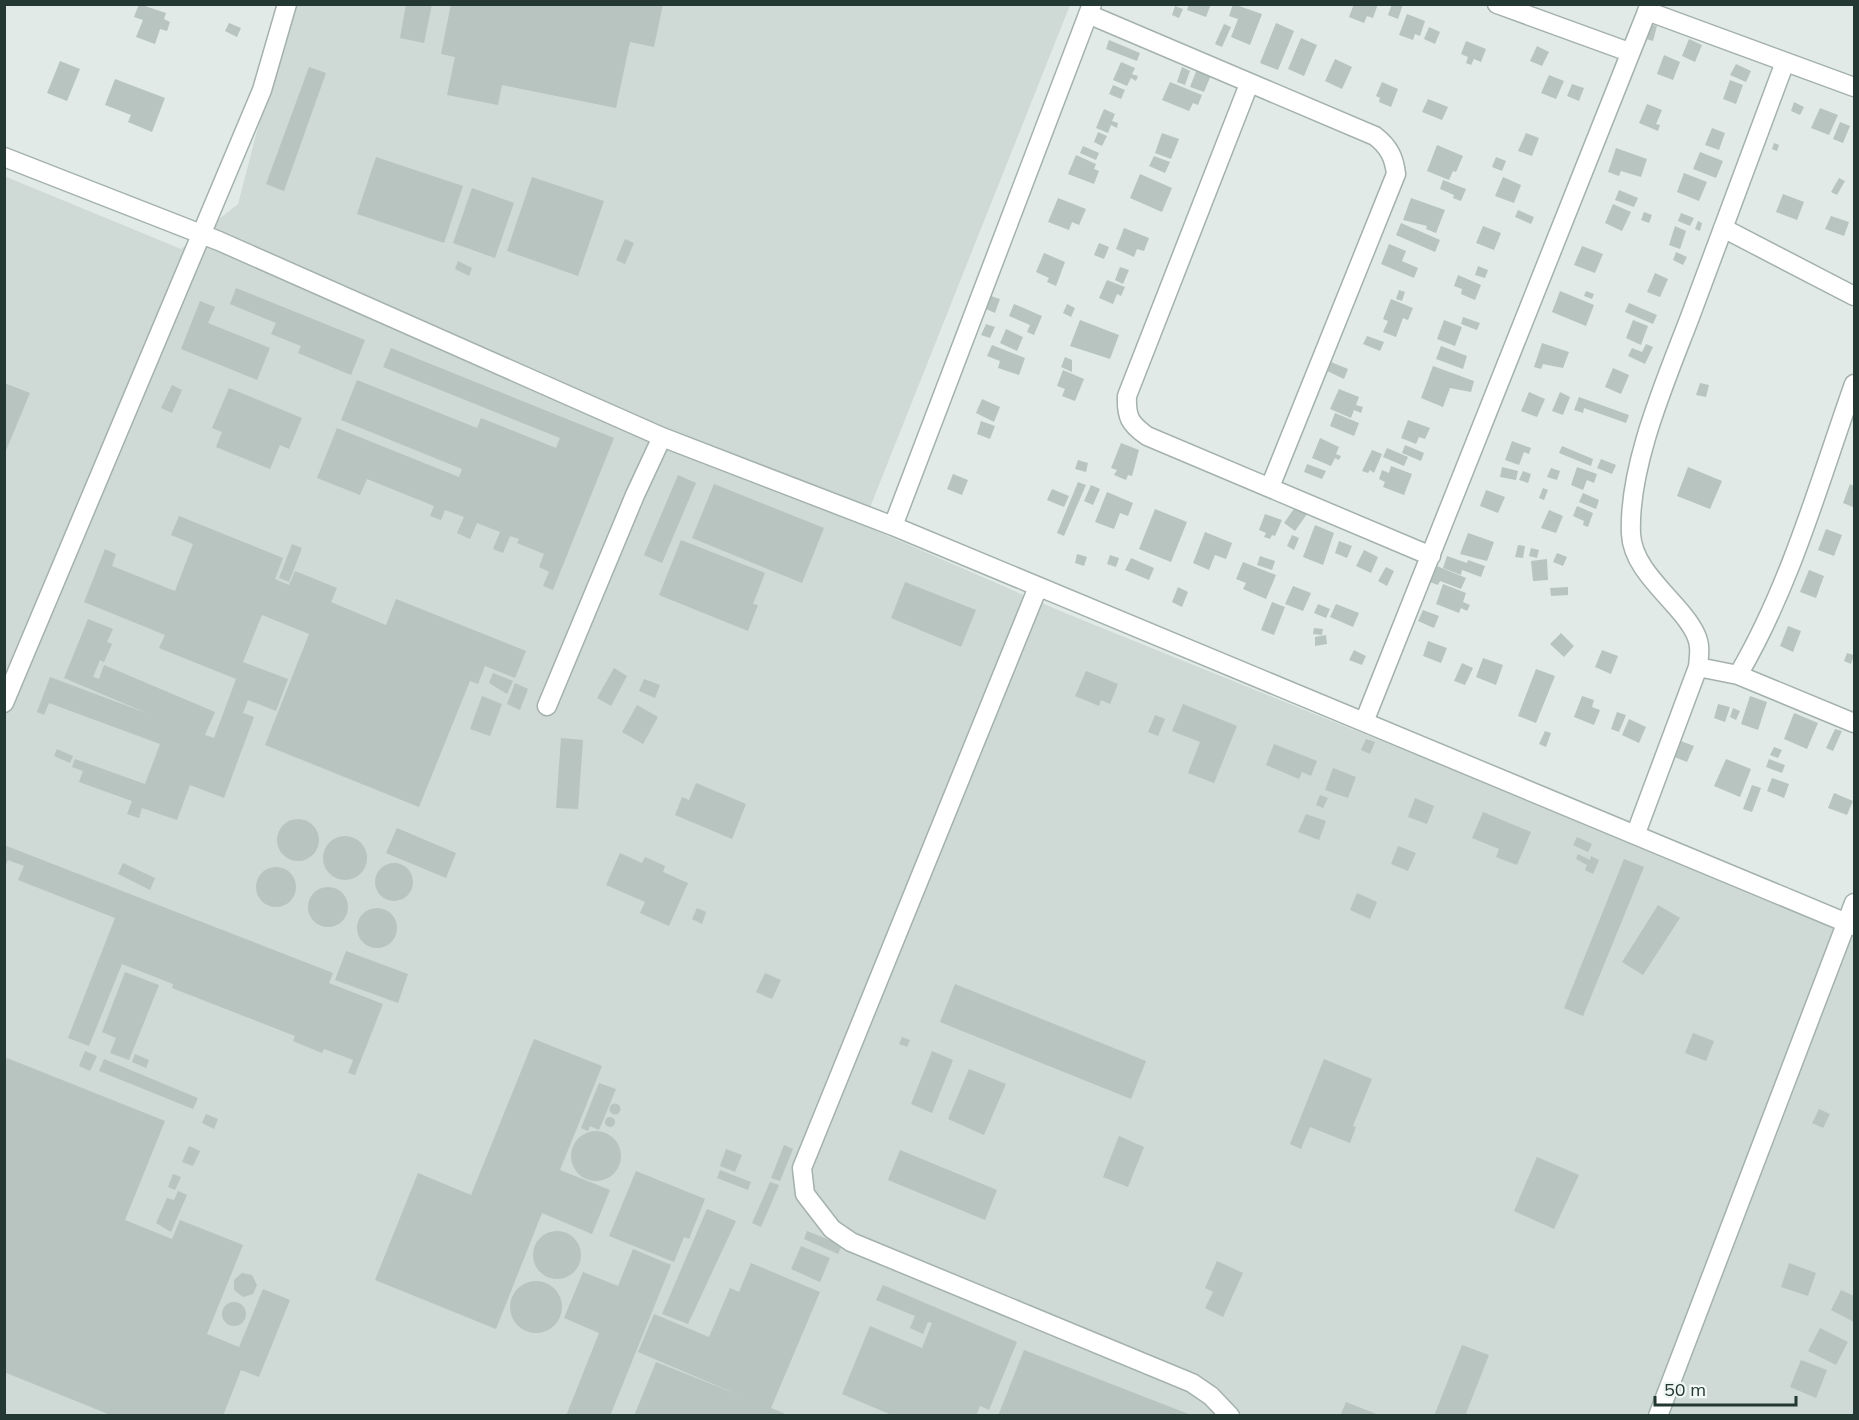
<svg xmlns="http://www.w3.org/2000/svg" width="1859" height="1420" font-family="Mulish,sans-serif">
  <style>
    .built { fill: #cfd9d5 }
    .building { fill: #b7c4bf }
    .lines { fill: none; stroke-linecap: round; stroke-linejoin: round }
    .minor-casing { stroke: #a4b1ad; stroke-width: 21 }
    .minor { stroke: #fff; stroke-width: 18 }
  </style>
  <rect width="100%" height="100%" fill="#e1eae6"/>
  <!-- built -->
  <path class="built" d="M290,5H1070L863,525L1065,613L1854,932V1415H5L4,176L181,249L238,204Z"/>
  <!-- building -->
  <path class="building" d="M139,4L166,13L164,19L170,22L167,31L160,29L155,44L136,37L143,20L134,17Z
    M406,4H432L424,43L400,38Z
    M451,4H663L654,47L630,42L616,108L502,85L498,105L447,95L455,57L441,54Z
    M1189,4H1211L1206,17L1187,10Z
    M1233,4L1262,14L1250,45L1231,37L1238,19L1229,16Z
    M1354,4H1378L1373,18L1367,16L1364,23L1349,17Z
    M1392,4H1403L1398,19L1388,15Z
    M1175,6L1183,9L1179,18L1172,15Z
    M1407,14L1425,21L1420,36L1415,34L1413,40L1399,35Z
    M229,23L241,28L237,37L225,31Z
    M1276,23L1294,31L1278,70L1260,63Z
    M1224,24L1231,27L1222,47L1215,44Z
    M1650,24L1657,26L1653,41L1646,39Z
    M1429,27L1440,32L1435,44L1424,39Z
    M1301,38L1317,45L1304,76L1288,69Z
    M1689,39L1702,45L1695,62L1682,56Z
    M1109,40L1140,53L1137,61L1106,49Z
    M1466,41L1486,49L1481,62L1474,59L1471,65L1466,63L1468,57L1461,54Z
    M1537,46L1549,52L1542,66L1530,61Z
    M1664,55L1680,62L1673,80L1657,74Z
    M1335,59L1352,67L1342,89L1325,81Z
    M60,61L80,69L67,101L47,93Z
    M1121,62L1135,68L1132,74L1138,76L1136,81L1131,78L1127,86L1113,80Z
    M1736,64L1751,71L1746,82L1730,75Z
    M309,67L326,73L284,191L266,184Z
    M1182,67L1190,71L1185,85L1177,82Z
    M1197,69L1211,75L1204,92L1190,87Z
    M1549,75L1564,81L1556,99L1541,93Z
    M115,79L165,98L152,132L128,122L131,115L105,105Z
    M1730,80L1743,85L1736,104L1723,99Z
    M1170,82L1202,95L1198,105L1193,103L1189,111L1162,100Z
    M1382,82L1398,89L1391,107L1379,102L1380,98L1376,96Z
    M1572,84L1584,88L1579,101L1567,96Z
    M1113,85L1125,90L1121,99L1109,94Z
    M1428,99L1448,107L1442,120L1422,112Z
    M1794,102L1804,107L1800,115L1791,111Z
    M1647,104L1662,110L1656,124L1660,125L1658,131L1639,123Z
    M1820,108L1838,115L1829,135L1811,128Z
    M1104,109L1115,114L1112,121L1118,123L1117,128L1111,125L1108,133L1096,128Z
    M1840,122L1850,126L1843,143L1833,139Z
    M1712,128L1725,133L1719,150L1705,145Z
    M1098,132L1107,136L1102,146L1094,142Z
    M1162,133L1179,139L1171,159L1155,153Z
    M1526,133L1539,138L1532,156L1518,151Z
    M1774,143L1779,145L1777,151L1772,149Z
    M1437,145L1463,156L1456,172L1453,171L1449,180L1427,171Z
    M1083,146L1099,153L1096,160L1080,153Z
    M1616,148L1647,159L1641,177L1621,171L1619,176L1608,172Z
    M1700,152L1723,161L1716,178L1693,169Z
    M1076,155L1096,164L1094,169L1099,171L1094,184L1068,174Z
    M1154,156L1170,162L1165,173L1149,166Z
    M376,157L463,186L444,243L357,214Z
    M1496,157L1506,161L1502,171L1492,167Z
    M1684,173L1707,182L1699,201L1677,192Z
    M1140,174L1172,188L1162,212L1130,198Z
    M532,177L604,201L578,276L507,251Z
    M1503,177L1521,185L1514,203L1495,196Z
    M1839,178L1845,181L1837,195L1831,192Z
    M1443,180L1466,189L1461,201L1453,198L1454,195L1440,189Z
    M472,188L514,203L495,258L453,243Z
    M1619,190L1638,198L1634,207L1615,200Z
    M1783,194L1804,202L1797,220L1776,212Z
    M1058,198L1086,209L1079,225L1072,222L1069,230L1048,222Z
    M1411,198L1445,210L1436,233L1426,229L1427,226L1403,220Z
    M1613,204L1631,212L1622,231L1605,223Z
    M1518,210L1534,217L1531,224L1515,217Z
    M1644,212L1652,215L1649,223L1641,220Z
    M1681,213L1694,218L1690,226L1678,221Z
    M1831,216L1849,222L1844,236L1825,229Z
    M1698,221L1702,223L1700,231L1695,229Z
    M1401,223L1440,240L1435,252L1396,235Z
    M1483,226L1501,233L1494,250L1476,243Z
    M1675,226L1686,231L1680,249L1669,245Z
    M1124,228L1149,238L1144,251L1137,249L1134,257L1116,249Z
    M625,239L634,243L625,264L616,260Z
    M1099,243L1109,247L1104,259L1094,255Z
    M1389,244L1406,251L1402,261L1418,268L1414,278L1381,264Z
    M1582,246L1603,254L1595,273L1574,265Z
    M1676,252L1687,257L1683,265L1673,260Z
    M1044,253L1065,262L1056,286L1047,282L1049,278L1036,272Z
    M458,261L472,268L469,276L455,269Z
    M1478,266L1488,270L1485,278L1475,275Z
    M1120,267L1129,270L1123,284L1115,280Z
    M1655,273L1668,279L1660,297L1647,292Z
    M1458,275L1481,285L1475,300L1461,294L1462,289L1454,286Z
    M1107,280L1125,287L1121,296L1117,294L1113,304L1099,298Z
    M236,288L365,340L351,375L298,353L301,346L271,334L276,323L230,304Z
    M1399,290L1405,292L1402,301L1396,299Z
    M1560,291L1594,305L1586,326L1552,312Z
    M1586,291L1594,294L1592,299L1584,296Z
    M991,296L1000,299L995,313L986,309Z
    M1391,299L1413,308L1408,320L1403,318L1396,337L1383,332L1388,321L1383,319Z
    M200,301L215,307L208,323L270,348L257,380L181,349Z
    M1629,303L1657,315L1653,324L1625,312Z
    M1014,304L1042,316L1034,335L1027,332L1030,325L1009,316Z
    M1067,304L1075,308L1071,317L1063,313Z
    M1463,317L1480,323L1477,330L1461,324Z
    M1080,320L1119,335L1110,359L1070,346Z
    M1444,320L1462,327L1455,346L1437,339Z
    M1633,320L1648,326L1641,345L1626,338Z
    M986,324L995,327L990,338L981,335Z
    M1006,329L1023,337L1017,351L1000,343Z
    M1367,336L1384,342L1380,351L1363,344Z
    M1542,343L1569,352L1563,368L1543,364L1541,369L1534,367Z
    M1646,344L1653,347L1645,364L1628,356L1632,348L1642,352Z
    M992,345L1025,358L1019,375L998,368L1000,361L987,356Z
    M1441,346L1467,356L1463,369L1436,359Z
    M391,348L614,438L553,590L543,586L549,572L539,567L544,554L517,543L519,539L510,536L503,553L493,549L500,532L477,523L470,539L457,533L464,517L445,510L441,520L430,516L434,506L367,479L360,495L317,478L337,428L459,477L462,469L341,420L357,380L477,428L481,418L556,448L560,438L383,367Z
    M1065,357L1072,360V372L1061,367Z
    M1331,362L1348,369L1344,379L1327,371Z
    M1433,366L1474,381L1471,392L1450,388L1443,407L1421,398Z
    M1613,368L1629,375L1621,394L1605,387Z
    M1063,370L1084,379L1075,401L1062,396L1065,389L1057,386Z
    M4,383L30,393L5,453H4Z
    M1700,383L1709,385L1706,397L1696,395Z
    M172,385L182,390L172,413L161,408Z
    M229,388L302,418L289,449L280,445L270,469L216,447L222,432L212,428Z
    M1339,389L1359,397L1356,405L1363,407L1361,413L1354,410L1351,418L1330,409Z
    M1529,392L1545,399L1537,417L1521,411Z
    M1560,392L1570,397L1563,415L1552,411Z
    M1579,397L1629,415L1626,423L1584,408L1583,413L1574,410Z
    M982,399L1000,407L994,422L976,413Z
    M1335,413L1359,423L1354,436L1330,426Z
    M1408,420L1430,428L1425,439L1419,437L1416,444L1401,438Z
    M981,421L995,426L990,439L977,434Z
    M1320,438L1339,447L1336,454L1341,456L1339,460L1335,458L1331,466L1312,458Z
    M1512,441L1531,448L1529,454L1524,452L1519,465L1505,460Z
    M1121,443L1139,450L1132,476L1128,475L1126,480L1114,475L1117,470L1111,468Z
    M1405,445L1424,453L1421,461L1402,453Z
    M1562,446L1593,459L1591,466L1559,453Z
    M1387,448L1408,457L1404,466L1383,457Z
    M1372,450L1382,454L1374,473L1370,470L1368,473L1362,471Z
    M1601,459L1616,465L1612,474L1597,468Z
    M1078,460L1088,463L1086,472L1075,469Z
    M1307,464L1326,471L1322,479L1304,472Z
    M1391,466L1412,474L1404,495L1383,487L1385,482L1379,479L1382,470L1389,473Z
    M1502,467L1518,471L1516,480L1500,477Z
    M1577,467L1597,474L1594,483L1587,480L1583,490L1571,485Z
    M1688,467L1722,481L1710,509L1677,496Z
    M1551,468L1560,471L1557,480L1547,477Z
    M1523,471L1531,474L1528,483L1519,480Z
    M953,474L968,480L962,495L947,489Z
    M678,475L696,483L662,563L644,555Z
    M1078,482L1086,485L1064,536L1057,533Z
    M714,484L824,528L802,583L692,538Z
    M1850,484L1854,486L1853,507L1843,503Z
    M1091,485L1100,489L1093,505L1084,501Z
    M1543,488L1548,490L1544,500L1539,498Z
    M1052,489L1069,496L1064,507L1047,500Z
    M1486,490L1505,497L1498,513L1480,506Z
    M1107,492L1133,503L1128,516L1120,513L1114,529L1095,522Z
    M1583,493L1599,500L1596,509L1579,502Z
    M1296,506L1307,514L1295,531L1284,523Z
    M1577,506L1593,513L1588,527L1583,525L1584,521L1573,516Z
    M1155,509L1187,522L1171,562L1139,549Z
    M1549,510L1563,516L1556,533L1541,528Z
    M1265,514L1282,520L1275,536L1272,535L1270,539L1264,537L1266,533L1259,530Z
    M179,516L283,558L275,579L289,585L295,571L337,588L331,602L386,625L396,599L526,651L515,678L485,666L478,684L470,681L419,807L265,745L309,634L262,615L243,662L288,679L276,711L248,700L243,713L254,717L224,798L190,785L177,820L142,808L139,818L127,814L132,801L79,782L83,771L72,767L75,759L145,784L160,744L49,703L44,715L37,712L50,677L149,714L64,678L88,619L113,629L107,642L112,644L104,662L100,660L93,677L99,679L104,665L215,712L205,735L214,738L236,679L159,648L165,635L84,602L105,549L116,554L112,566L175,591L193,544L171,535Z
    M1315,525L1334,533L1323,565L1303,557Z
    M1826,529L1842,535L1834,556L1818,550Z
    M1205,532L1232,543L1226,559L1215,555L1209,570L1193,563Z
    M1468,533L1494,542L1487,561L1460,554Z
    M1292,535L1299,538L1294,550L1287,546Z
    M681,540L765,573L753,604L758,605L748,631L659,595Z
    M1339,541L1352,546L1347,558L1335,553Z
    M292,544L302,548L289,582L279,578Z
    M1518,545L1525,546L1523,558L1515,557Z
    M1531,548L1539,550L1537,558L1529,556Z
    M1364,550L1378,557L1371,573L1356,566Z
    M1557,553L1567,557L1563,566L1553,562Z
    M1077,554L1087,557L1084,566L1075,563Z
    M1110,555L1119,558L1116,567L1107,564Z
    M1260,556L1275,561L1272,570L1257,565Z
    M1447,556L1467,563L1468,560L1485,566L1481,577L1462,570L1461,575L1443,568Z
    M1131,558L1154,568L1149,580L1125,570Z
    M1547,559L1548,580L1533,581L1531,561Z
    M1243,562L1276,575L1266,599L1243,589L1246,583L1236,579Z
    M1437,566L1466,578L1461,589L1440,581L1438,585L1430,582Z
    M1386,567L1394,571L1387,586L1378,581Z
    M1809,570L1824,576L1816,598L1800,592Z
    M905,582L976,610L961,647L891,618Z
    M1443,584L1466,593L1463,602L1470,605L1467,611L1461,608L1459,613L1436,604Z
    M1293,586L1311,593L1303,611L1285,604Z
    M1178,587L1188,592L1182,607L1172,602Z
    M1568,587V595L1551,596L1550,588Z
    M1272,602L1285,607L1274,635L1261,630Z
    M1318,604L1330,609L1326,618L1314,613Z
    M1336,604L1359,613L1353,627L1330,617Z
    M1423,610L1439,616L1434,628L1418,621Z
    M1788,626L1801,631L1793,652L1780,646Z
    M1314,628L1323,629L1322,635L1313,634Z
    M1561,633L1574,646L1564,657L1550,644Z
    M1326,635L1327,644L1315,646V637Z
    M1428,641L1447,648L1441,663L1423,656Z
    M1354,650L1366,656L1362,665L1349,660Z
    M1602,650L1618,656L1611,674L1595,667Z
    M1847,653L1854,655L1851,664L1844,661Z
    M1483,658L1503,665L1496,685L1476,677Z
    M1462,663L1473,668L1465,685L1454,681Z
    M614,668L627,676L611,706L597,698Z
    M1536,669L1555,676L1536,723L1518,716Z
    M1086,671L1118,684L1110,704L1101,700L1099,706L1075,696Z
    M493,673L513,681L507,694L489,683Z
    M644,679L660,685L655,698L639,691Z
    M515,683L528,689L520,710L507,704Z
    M482,696L502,704L490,736L470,729Z
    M1582,696L1594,700L1592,707L1600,710L1594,725L1574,717Z
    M1750,696L1767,702L1758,730L1741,724Z
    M1183,704L1237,726L1214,783L1188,773L1200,742L1172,731Z
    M1718,704L1730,707L1725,722L1714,718Z
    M637,705L658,717L643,744L622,732Z
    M1733,708L1740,711L1736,720L1730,717Z
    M1617,712L1626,715L1619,732L1611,729Z
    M1794,713L1818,723L1807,749L1784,739Z
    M1155,715L1165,719L1158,736L1148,732Z
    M1629,719L1646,727L1639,743L1622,735Z
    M1835,729L1842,731L1833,751L1826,748Z
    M1545,731L1551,733L1546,747L1539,744Z
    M561,738L583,740L578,809L556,808Z
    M1366,739L1375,742L1370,754L1361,750Z
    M1678,740L1694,746L1687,762L1672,756Z
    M1274,744L1317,761L1311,776L1302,772L1299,779L1266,765Z
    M1774,747L1782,750L1778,758L1770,755Z
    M57,749L73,756L70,763L54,756Z
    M1726,759L1751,769L1740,797L1714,786Z
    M1769,759L1785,765L1782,773L1766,767Z
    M1333,768L1356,777L1348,798L1325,790Z
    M1772,778L1789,784L1784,798L1767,791Z
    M696,783L746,804L732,839L675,815L682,797L689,800Z
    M1752,785L1761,788L1752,812L1743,809Z
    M1834,793L1853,801L1847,815L1828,808Z
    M1320,795L1328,798L1323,808L1316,805Z
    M1415,798L1434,806L1427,824L1408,817Z
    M1483,812L1531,832L1517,865L1496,857L1499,849L1472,838Z
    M1306,814L1326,821L1319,840L1298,832Z
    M277 840a21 21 0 1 1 42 0a21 21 0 1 1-42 0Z
    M397,828L456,853L446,878L386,853Z
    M323 858a22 22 0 1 1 44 0a22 22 0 1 1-44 0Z
    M1577,837L1592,844L1588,852L1573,845Z
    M4,845L333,973L329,983L383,1004L355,1075L348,1073L353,1060L324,1049L322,1053L293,1041L295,1036L172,988L173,984L122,964L89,1046L68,1038L115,918L18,880L24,866L8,860L4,868Z
    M1398,846L1416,853L1408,871L1391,864Z
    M620,853L642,863L645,857L665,866L663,872L688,883L669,926L640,913L645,902L606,885Z
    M1578,854L1590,860L1591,856L1599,860L1593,874L1585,870L1587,865L1576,859Z
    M1624,859L1644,867L1583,1016L1564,1008Z
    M375 882a19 19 0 1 1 38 0a19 19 0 1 1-38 0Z
    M123,863L155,878L150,890L118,874Z
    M256 887a20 20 0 1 1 40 0a20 20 0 1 1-40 0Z
    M308 907a20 20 0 1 1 40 0a20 20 0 1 1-40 0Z
    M1357,893L1377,902L1370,919L1350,910Z
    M1658,905L1680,918L1643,975L1622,962Z
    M697,908L706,912L702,924L692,919Z
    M357 928a20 20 0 1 1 40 0a20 20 0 1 1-40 0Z
    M346,951L408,974L398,1003L335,980Z
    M125,972L159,985L129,1060L110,1053L116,1038L102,1032Z
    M765,973L781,980L772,999L756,992Z
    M955,984L1146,1061L1131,1099L940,1022Z
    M1693,1033L1714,1041L1706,1061L1685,1053Z
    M902,1037L910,1040L907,1047L899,1044Z
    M534,1039L602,1066L560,1170L610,1190L592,1234L542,1213L496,1329L375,1280L418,1173L471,1195Z
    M85,1051L97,1056L90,1071L79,1066Z
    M932,1051L953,1060L932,1113L911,1104Z
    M135,1054L149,1060L146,1068L132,1062Z
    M7,1058L165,1121L125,1220L172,1239L180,1220L243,1245L207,1334L239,1347L263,1289L290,1300L259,1377L241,1370L223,1416H113L4,1372V1064Z
    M104,1059L198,1098L193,1109L99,1071Z
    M1324,1059L1372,1079L1353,1126L1356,1127L1350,1143L1310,1127L1301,1149L1290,1144Z
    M969,1069L1006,1084L984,1135L948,1119Z
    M599,1083L616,1089L599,1130L590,1126L588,1131L581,1128Z
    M609.5 1109a5.5 5.5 0 1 1 11 0a5.5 5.5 0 1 1-11 0Z
    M1819,1109L1830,1114L1823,1128L1812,1123Z
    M206,1114L218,1119L214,1129L202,1123Z
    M605 1122a5 5 0 1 1 10 0a5 5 0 1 1-10 0Z
    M571 1156a25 25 0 1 1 50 0a25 25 0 1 1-50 0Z
    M1119,1136L1144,1147L1128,1187L1103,1177Z
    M784,1145L793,1149L780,1181L771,1178Z
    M189,1146L200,1151L193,1166L182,1162Z
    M726,1149L742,1155L735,1172L720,1166Z
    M900,1150L997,1190L985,1220L888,1180Z
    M1537,1157L1579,1175L1554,1229L1514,1211Z
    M720,1170L751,1182L748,1190L717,1178Z
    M636,1171L705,1199L689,1239L684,1237L674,1262L609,1236Z
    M173,1174L181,1177L175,1190L168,1187Z
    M770,1182L779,1185L761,1227L752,1223Z
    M178,1191L187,1195L171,1232L156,1223L167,1198L174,1200Z
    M707,1209L736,1221L688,1324L662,1314Z
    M807,1231L842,1245L838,1254L804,1239Z
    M533 1255a24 24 0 1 1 48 0a24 24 0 1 1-48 0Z
    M801,1246L830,1258L820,1282L791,1269Z
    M633,1249L671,1265L610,1416H566L599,1333L564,1318L583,1272L618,1286Z
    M1217,1261L1243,1273L1223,1317L1205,1308L1213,1292L1205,1288Z
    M751,1263L820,1292L771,1408L790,1416H634L656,1362L739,1395L638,1352L654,1314L709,1337L730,1288L739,1292Z
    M1789,1263L1816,1273L1808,1296L1781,1287Z
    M242,1273L252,1275L257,1285L253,1294L243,1297L234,1290V1280Z
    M510 1307a26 26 0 1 1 52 0a26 26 0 1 1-52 0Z
    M883,1285L1017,1342L989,1410L980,1406L976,1416H894L842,1394L870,1326L922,1348L932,1323L928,1322L923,1334L910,1328L915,1316L876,1300Z
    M1841,1290L1854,1296V1322L1831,1310Z
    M222 1314a12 12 0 1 1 24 0a12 12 0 1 1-24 0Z
    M1820,1328L1848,1342L1836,1365L1808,1351Z
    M1462,1345L1489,1355L1465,1416H1434Z
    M1024,1350L1191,1415V1416H998Z
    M1801,1360L1827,1370L1816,1398L1790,1387Z
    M1346,1402L1379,1415V1416H1340Z"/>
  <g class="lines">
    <defs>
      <path id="minor" d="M1497,4L1629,52
        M1647,11L1854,87
        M1088,14L1375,136C1389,147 1394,157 1396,174L1270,487
        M1249,84L1127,396C1126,417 1130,424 1147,436L1431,556
        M4,157L219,241L662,437L893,526L1854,926
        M1723,228L1854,296
        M893,526L1092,4
        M1038,587L802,1168L805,1194L832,1229L851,1242L1192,1383L1211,1396L1230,1416
        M1698,667L1738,675C1790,587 1820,480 1854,384
        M1738,675L1854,723
        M4,703L262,90L287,4
        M547,706L635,495L662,437
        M1364,722L1650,4
        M1636,833L1698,667C1699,656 1701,646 1696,635C1681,602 1633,574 1631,534C1628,466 1666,380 1690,317C1722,232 1753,147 1785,62
        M1658,1416L1854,903"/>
    </defs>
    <!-- minor casing -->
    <use href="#minor" class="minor-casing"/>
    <!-- minor -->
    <use href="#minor" class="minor"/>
  </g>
  <!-- border -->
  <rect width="1859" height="1420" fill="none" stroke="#233833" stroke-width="12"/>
  <!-- scale -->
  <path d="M1655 1396v9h141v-9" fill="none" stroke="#233833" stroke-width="3"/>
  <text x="1664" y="1396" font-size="18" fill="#233833" stroke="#f1f7f4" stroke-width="4.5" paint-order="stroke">50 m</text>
</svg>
